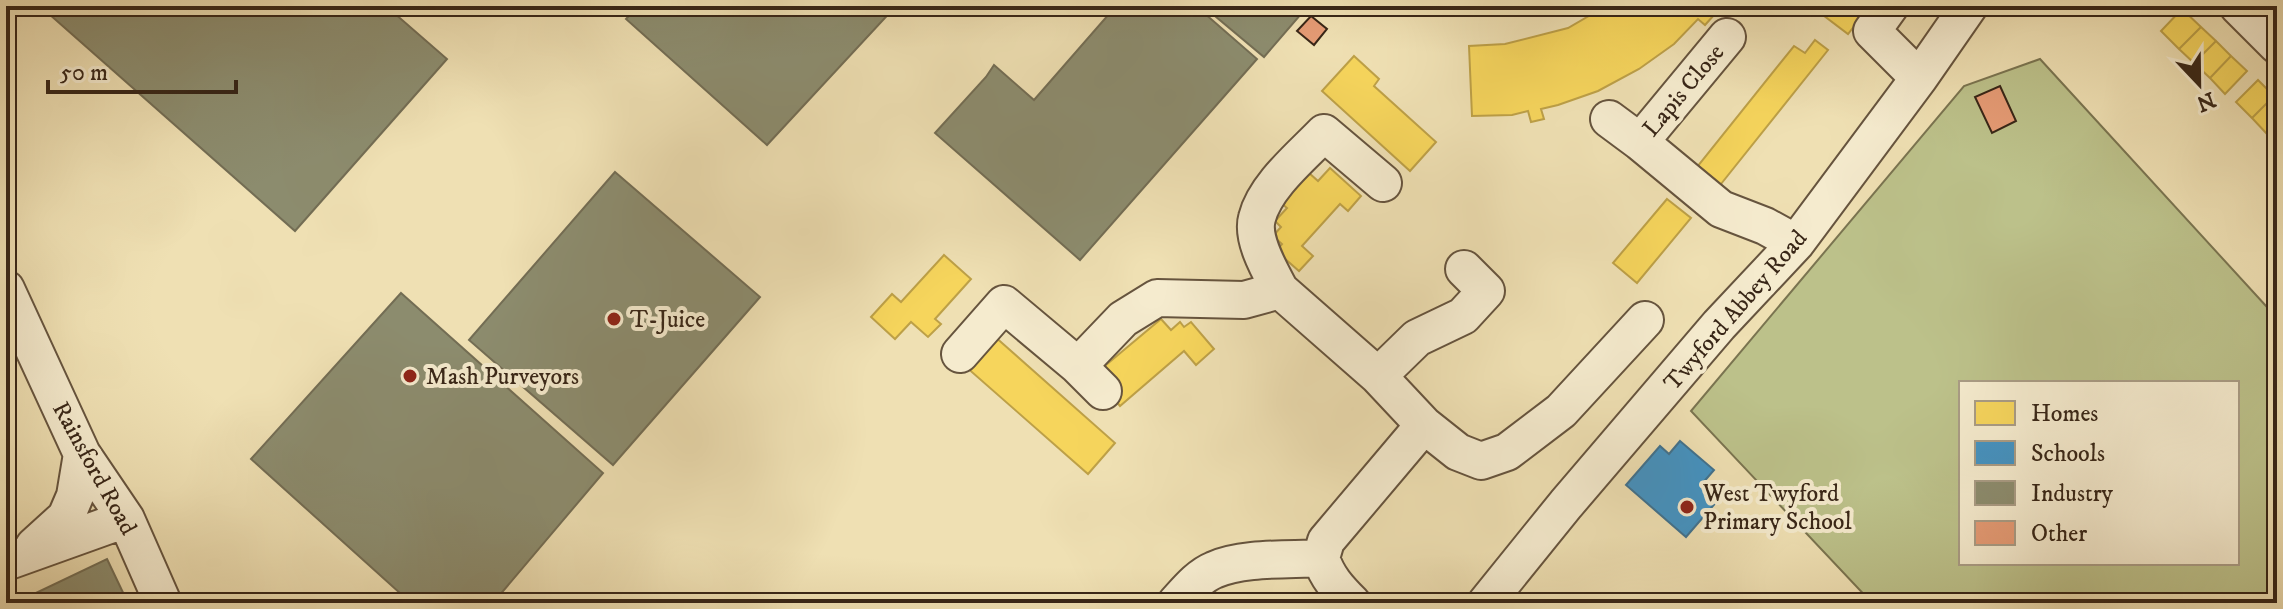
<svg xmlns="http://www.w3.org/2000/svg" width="2283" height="609" font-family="'IM FELL DW Pica',serif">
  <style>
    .green { fill: #bcc18a; stroke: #7a7450; stroke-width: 2; fill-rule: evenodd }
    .homes { fill: #f6d55c; stroke: #bda047; stroke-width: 2 }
    .schools { fill: #4393c3; stroke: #40728f; stroke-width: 2 }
    .industry { fill: #8c8c6e; stroke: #736d54; stroke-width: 2 }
    .building { fill: #e59b75; stroke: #382617; stroke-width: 2 }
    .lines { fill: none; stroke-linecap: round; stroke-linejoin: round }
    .minor-casing { stroke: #66543e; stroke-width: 40 }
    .minor { stroke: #f5ebce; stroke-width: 36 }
    .poi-dot { fill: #8f2418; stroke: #f5ebce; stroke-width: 3 }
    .labels { text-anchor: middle; stroke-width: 8; stroke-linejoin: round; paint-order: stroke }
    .street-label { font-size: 24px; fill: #382617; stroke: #f5ebce }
    .poi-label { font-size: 24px; fill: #382617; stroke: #f5ebce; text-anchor: start }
  </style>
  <rect width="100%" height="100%" fill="#efe0b3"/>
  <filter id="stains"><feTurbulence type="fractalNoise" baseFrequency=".0025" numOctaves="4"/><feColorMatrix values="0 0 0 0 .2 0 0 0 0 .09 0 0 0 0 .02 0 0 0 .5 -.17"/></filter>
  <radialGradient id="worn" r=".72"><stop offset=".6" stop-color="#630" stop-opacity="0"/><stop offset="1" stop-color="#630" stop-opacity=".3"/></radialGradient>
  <!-- green -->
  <path class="green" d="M2040,59L2277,318V603H1872L1691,411L1964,86ZM1961,383H2237V563H1961Z"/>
  <!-- homes -->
  <path class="homes" d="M1606,6H1709L1707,9L1714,15L1705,25L1698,19L1674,44L1639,69L1598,91L1558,105L1541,109L1544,119L1531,122L1528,111L1512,115L1472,116L1469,46L1505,44L1568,28Z
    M1811,6H1870L1848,34Z
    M2182,9L2201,27L2179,49L2161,31Z
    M2201,27L2216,41L2194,63L2179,49Z
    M1815,40L1828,50L1713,194L1689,177L1794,46L1805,53Z
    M2216,41L2231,56L2210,78L2194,63Z
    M1354,56L1379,79L1374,86L1436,142L1410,171L1322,91Z
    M2231,56L2247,71L2225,94L2210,78Z
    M2258,80L2274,96L2252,118L2236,102Z
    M2274,96L2277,99V124L2267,134L2252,118Z
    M1330,168L1361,196L1348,211L1340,204L1302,246L1313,256L1299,271L1276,251L1282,244L1273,236L1281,227L1275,221L1287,208L1281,203L1309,173L1318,181Z
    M1667,199L1691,218L1637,283L1613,263Z
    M944,255L971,279L935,319L941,324L928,337L911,322L895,339L871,317L892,294L901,302Z
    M1161,319L1171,330L1180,322L1184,327L1191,322L1214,349L1196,365L1184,351L1120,406L1094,375Z
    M993,335L1115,443L1088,474L965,366Z"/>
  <!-- schools -->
  <path class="schools" d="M1680,441L1714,470L1701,485L1718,500L1686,537L1626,485L1660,446L1669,454Z"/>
  <!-- industry -->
  <path class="industry" d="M40,6H386L447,59L295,231Z
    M638,6H896L767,145L626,19Z
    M1116,6H1196L1257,59L1080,260L935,133L986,77L994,65L1034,100Z
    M1203,6H1308L1264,57Z
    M615,172L760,297L613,465L469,340Z
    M401,293L603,473L493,603H411L251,459Z
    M107,559L128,603H15Z"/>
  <!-- building -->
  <path class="building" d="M1311,16L1327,29L1314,45L1297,31Z
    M2000,86L2016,121L1992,133L1975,97Z"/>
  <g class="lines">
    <defs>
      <path id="minor" d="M1890,6L1872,31L1919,78
        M2238,6L2277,45
        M1727,37L1640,142L1721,209L1765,226L1796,243
        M1609,119L1640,142
        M6,289L82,454L126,519L163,603
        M1280,290L1378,376L1424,425L1326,541L1321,558
        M960,354L1004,304L1078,366L1123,319L1157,298L1244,300L1280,290C1270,271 1251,239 1257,218C1265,186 1302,156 1324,133L1383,183
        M1078,366L1103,391
        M1378,376L1417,338L1463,316L1486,291L1464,269
        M1424,425L1458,452L1481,461L1507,452L1561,411L1645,320
        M34,546L66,517L75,496L82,454
        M6,562L126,519
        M1176,603C1187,591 1199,576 1214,570C1242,557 1290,560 1321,558C1327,577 1338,589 1352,603
        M1486,603L1566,504L1719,325L1796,243L1919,78L1969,6"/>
    </defs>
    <!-- minor casing -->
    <use href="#minor" class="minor-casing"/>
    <!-- minor -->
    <use href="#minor" class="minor"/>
  </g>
  <!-- markers -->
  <g class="poi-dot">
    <circle cx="614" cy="319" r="8"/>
    <circle cx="410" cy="376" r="8"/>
    <circle cx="1687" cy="507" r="8"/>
  </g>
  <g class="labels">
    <!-- street labels -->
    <g class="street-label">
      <text transform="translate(1683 90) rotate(-50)" y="8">Lapis Close</text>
      <text transform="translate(1735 310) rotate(-49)" y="8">Twyford Abbey Road</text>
      <text transform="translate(95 468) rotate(61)" y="8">Rainsford Road</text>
    </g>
    <!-- poi labels -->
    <g class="poi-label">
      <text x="630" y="327">T-Juice</text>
      <text x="426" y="384">Mash Purveyors</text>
      <text x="1703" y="501">West Twyford<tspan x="1703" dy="28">Primary School</tspan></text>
    </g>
  </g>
  <!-- margin -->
  <rect width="2283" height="609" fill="none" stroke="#efe0b3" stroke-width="32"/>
  <rect x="8" y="8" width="2267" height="593" fill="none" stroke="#382617" stroke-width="4"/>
  <rect x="16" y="16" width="2251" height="577" fill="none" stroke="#382617" stroke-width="2"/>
  <!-- legend -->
  <rect x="1959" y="381" width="280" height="184" fill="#f5ebce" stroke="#a99c85" stroke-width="2"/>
  <rect x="1975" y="401" width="40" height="24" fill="#f6d55c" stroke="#a99c85" stroke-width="2"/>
  <text x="2031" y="421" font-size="24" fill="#382617">Homes</text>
  <rect x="1975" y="441" width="40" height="24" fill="#4393c3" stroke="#a99c85" stroke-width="2"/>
  <text x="2031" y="461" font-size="24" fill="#382617">Schools</text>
  <rect x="1975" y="481" width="40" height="24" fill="#8c8c6e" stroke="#a99c85" stroke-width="2"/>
  <text x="2031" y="501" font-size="24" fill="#382617">Industry</text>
  <rect x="1975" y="521" width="40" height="24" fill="#e59b75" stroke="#a99c85" stroke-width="2"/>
  <text x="2031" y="541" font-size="24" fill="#382617">Other</text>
  <!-- north arrow -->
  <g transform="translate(2199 84) rotate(158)" stroke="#f5ebce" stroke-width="6" paint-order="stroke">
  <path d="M0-6L14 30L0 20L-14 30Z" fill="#382617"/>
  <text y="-12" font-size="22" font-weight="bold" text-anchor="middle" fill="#382617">N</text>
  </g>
  <!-- scale -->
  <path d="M48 80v12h188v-12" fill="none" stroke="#382617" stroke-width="4"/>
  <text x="60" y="80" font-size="24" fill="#382617" stroke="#f5ebce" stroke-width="6" paint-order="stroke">50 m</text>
  <rect width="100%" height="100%" filter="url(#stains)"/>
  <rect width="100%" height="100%" fill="url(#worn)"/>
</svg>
